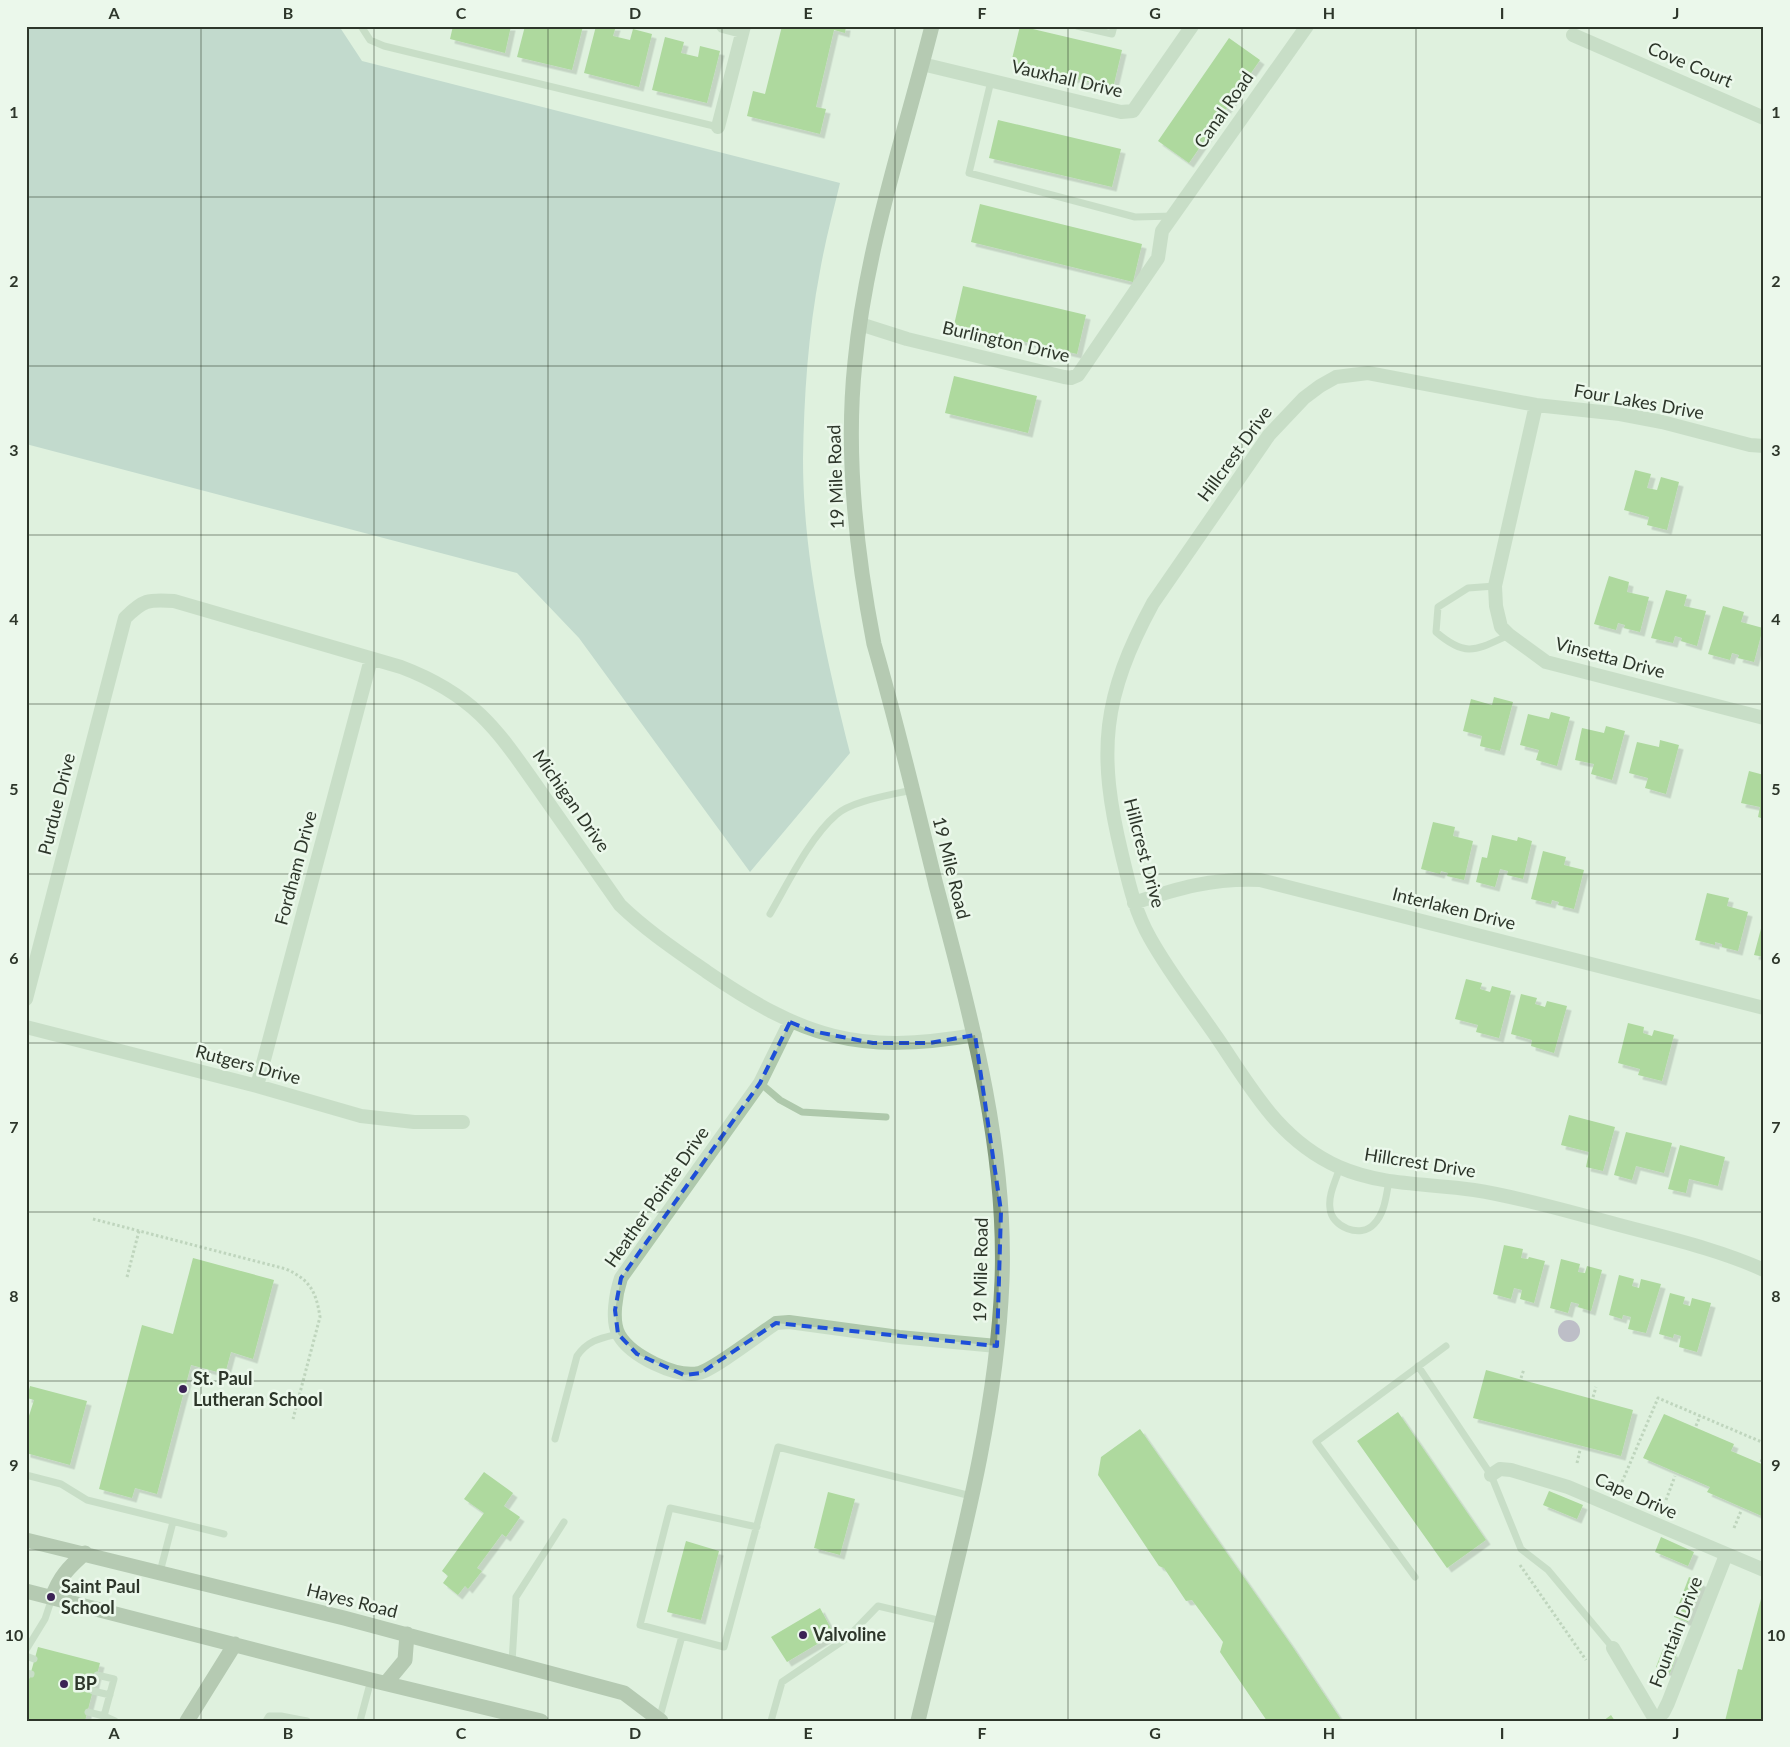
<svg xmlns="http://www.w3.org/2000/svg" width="1790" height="1747" font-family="Lato,sans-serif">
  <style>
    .green { fill: #9fbfb8 }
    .water { fill: #9580ab }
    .building { fill: #73bc51; filter: url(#shadow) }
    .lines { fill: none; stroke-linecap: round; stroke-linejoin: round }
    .path { stroke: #99b495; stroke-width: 3; stroke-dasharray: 2.5 2.5; stroke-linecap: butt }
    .lane { stroke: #aec8ab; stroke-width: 7 }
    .street { stroke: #aec8ab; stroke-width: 14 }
    .secondary { stroke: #839b7d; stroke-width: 15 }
    .marked { fill: none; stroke: #1d4ed8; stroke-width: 4; stroke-dasharray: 10 6; stroke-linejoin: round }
    .grid { fill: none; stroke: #2d362a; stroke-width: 1; stroke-opacity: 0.55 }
    .poi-dot { fill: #3c2355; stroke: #ebf8eb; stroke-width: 2 }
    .labels { text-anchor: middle; stroke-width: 5; stroke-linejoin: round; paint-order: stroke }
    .street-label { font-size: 18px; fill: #2d362a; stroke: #ebf8eb }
    .poi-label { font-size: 18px; font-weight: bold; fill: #2d362a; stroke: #ebf8eb; text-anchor: start }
    .neatline { fill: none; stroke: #2d362a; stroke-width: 2 }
    .grid-label { font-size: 16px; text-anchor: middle; font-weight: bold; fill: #2d362a }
  </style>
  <defs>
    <filter id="shadow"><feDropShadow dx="4.5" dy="4.5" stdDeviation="0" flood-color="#0004"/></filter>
  </defs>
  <rect width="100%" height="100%" fill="#dff1de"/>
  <!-- green -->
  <path class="green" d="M26,26H339L362,61L840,183C833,212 825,242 820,271C808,333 804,397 803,459C803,559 826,657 850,753L750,872L579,638L517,573L26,444Z"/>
  <!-- water -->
  <path class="water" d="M1558 1331a11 11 0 1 1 22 0a11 11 0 1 1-22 0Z"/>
  <!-- building -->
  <path class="building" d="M453,26H511L505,53L450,39Z
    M525,26H583L572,70L517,57Z
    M596,26H616L613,36L630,40L633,29L652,34L639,87L584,73Z
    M782,26H846L845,33L834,30L816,107L826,109L820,134L747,116L753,91L765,94Z
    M1020,26L1122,50L1113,88L1011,63Z
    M665,37L684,42L681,53L698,57L700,46L720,51L707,103L652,90Z
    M1229,38L1260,60L1189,163L1158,141Z
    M998,120L1121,149L1112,187L989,158Z
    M980,204L1142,244L1133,282L971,242Z
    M963,286L1086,315L1077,354L954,325Z
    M954,376L1037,396L1028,433L945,413Z
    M1635,470L1651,474L1647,488L1657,490L1661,477L1679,482L1667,530L1647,525L1649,517L1624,510Z
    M1609,576L1629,582L1627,592L1649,597L1640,632L1624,628L1625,625L1618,623L1616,630L1594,624Z
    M1666,590L1687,595L1684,606L1706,611L1697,646L1681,641L1682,638L1675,636L1673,643L1651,638Z
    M1723,606L1744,612L1741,622L1763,628L1754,662L1738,658L1739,655L1732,653L1730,660L1708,654Z
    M1494,697L1513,702L1500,751L1480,746L1482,736L1463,731L1471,699L1492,705Z
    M1551,712L1570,717L1557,766L1536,760L1539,750L1520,745L1528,714L1549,719Z
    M1606,726L1625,731L1612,780L1591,774L1594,764L1575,760L1582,728L1604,733Z
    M1660,740L1679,745L1666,794L1645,788L1648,778L1629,773L1637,742L1659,747Z
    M1749,771L1764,775V819L1758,817L1760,807L1741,803Z
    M1433,822L1455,827L1453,836L1473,841L1464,880L1447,876L1448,873L1441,871L1440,874L1421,869Z
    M1492,835L1517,841L1518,837L1532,841L1523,879L1507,875L1508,871L1500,869L1495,887L1476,882L1482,857L1487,858Z
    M1543,851L1566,857L1564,865L1584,870L1574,909L1558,905L1559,902L1552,900L1551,904L1531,899Z
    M1707,893L1729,898L1727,906L1748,912L1738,951L1722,947V944L1715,942V945L1695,940Z
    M1763,921H1764V957L1754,955Z
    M1466,979L1482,983L1480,989L1490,992L1492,986L1511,991L1499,1038L1476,1032L1478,1025L1455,1019Z
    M1521,994L1537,998L1535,1004L1545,1007L1547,1001L1567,1006L1554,1053L1531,1046L1532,1040L1511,1034Z
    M1628,1023L1644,1027L1643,1033L1652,1036L1654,1030L1674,1035L1662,1081L1638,1075L1640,1069L1618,1063Z
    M1569,1115L1615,1127L1603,1171L1586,1167L1589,1152L1561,1145Z
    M1626,1132L1672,1143L1664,1173L1636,1166L1632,1180L1614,1175Z
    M1680,1145L1725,1157L1718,1186L1689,1179L1686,1193L1668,1189Z
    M1504,1245L1523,1249L1521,1258L1528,1259L1529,1257L1545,1261L1534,1303L1520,1299L1522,1290L1514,1288L1511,1299L1493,1294Z
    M193,1258L274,1280L253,1359L231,1352L225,1374L191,1365L157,1494L135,1488L132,1498L99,1489L142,1325L173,1334Z
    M1561,1259L1580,1264L1578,1272L1585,1273L1587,1266L1602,1270L1591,1311L1578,1307L1579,1304L1571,1302L1568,1313L1550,1308Z
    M1619,1275L1634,1279L1632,1286L1639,1288L1641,1279L1661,1284L1646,1333L1628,1329L1631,1317L1623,1315L1622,1319L1609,1315Z
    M1670,1293L1685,1297L1683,1304L1690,1306L1692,1298L1711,1303L1697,1352L1679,1347L1681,1336L1674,1334L1673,1338L1659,1334Z
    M1486,1370L1633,1410L1621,1456L1473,1418Z
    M30,1386L87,1401L70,1465L26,1453V1418L28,1419L34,1400L27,1398Z
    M1398,1412L1486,1540L1447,1568L1357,1441Z
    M1664,1414L1734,1444L1731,1451L1764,1465V1517L1707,1492L1710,1487L1643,1458Z
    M1140,1429L1292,1646L1342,1721H1267L1220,1652L1223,1642L1192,1600L1186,1601L1164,1568L1159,1566L1098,1475L1101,1457Z
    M484,1472L513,1493L504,1506L520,1517L506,1537L502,1534L477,1568L482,1571L468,1589L465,1586L458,1595L443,1583L448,1576L442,1571L484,1513L464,1499Z
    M1549,1491L1583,1505L1577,1519L1543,1505Z
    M828,1492L855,1499L840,1555L814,1548Z
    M1661,1537L1694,1552L1688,1566L1655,1552Z
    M686,1541L719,1551L701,1620L667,1612Z
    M1689,1577L1703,1583L1688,1622L1674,1617Z
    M1762,1595L1764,1596V1721H1725L1738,1669L1742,1670Z
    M820,1608L834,1634L787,1662L771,1637Z
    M38,1647L100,1663L85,1721H26L29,1706H26V1690Z
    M1663,1649L1677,1654L1670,1673L1656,1667Z
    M1611,1715L1615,1721H1603Z"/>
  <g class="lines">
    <!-- path -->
    <path class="path" d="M93,1219L286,1269C310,1280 316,1291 320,1317L293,1419
      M127,1277L139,1231
      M1521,1378L1524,1369
      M1593,1397L1596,1387
      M1696,1426L1700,1416
      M1761,1462L1764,1456
      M1577,1463L1580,1450
      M1622,1482L1658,1398L1764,1443
      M1666,1500L1675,1476
      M1734,1528L1741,1511
      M1520,1565L1586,1660"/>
    <!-- lane -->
    <path class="lane" d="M361,26L370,40L384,46L718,127
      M1077,26L1112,34L1114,26
      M991,81L969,173L1135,217L1174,216
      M1495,586L1468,588L1438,607L1436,632C1466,658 1476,650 1509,635
      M770,914C787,885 810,837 836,815C851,801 891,795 912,790
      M760,1083L780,1100L802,1112L886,1117
      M1340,1167C1336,1180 1328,1195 1330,1208C1331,1227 1361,1239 1374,1224C1385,1213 1386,1196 1389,1181
      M1418,1366L1491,1475L1521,1549L1548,1570L1613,1648
      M555,1439L577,1356C588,1340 601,1338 618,1334
      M26,1475L61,1484L87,1500L224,1534
      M757,1527L670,1508L640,1625L724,1647L778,1447L971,1496
      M160,1572L173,1522
      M1415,1577L1316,1442L1446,1346
      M26,1650L45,1619L52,1598
      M26,1656L34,1659
      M512,1662L516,1597L564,1522
      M26,1673L31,1674
      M97,1675L114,1679L104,1716L115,1721
      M93,1691L110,1695
      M88,1712L104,1716
      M659,1720L682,1636
      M266,1721L269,1716H281L307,1721
      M360,1721L371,1680
      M771,1721L782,1682L847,1638L878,1606L942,1621"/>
    <!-- street -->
    <path class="street" d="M723,26L742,31
      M1573,35L1764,118
      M922,64L1121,112L1133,111L1192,26
      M718,127L744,26
      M860,324L907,339L1064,377L1071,378L1078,375L1158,258L1162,231L1307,26
      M1536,405L1495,586L1496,606L1501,627L1509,635L1546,662L1764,718
      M1764,446L1750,445L1662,422L1620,414L1536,405L1368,373L1336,377L1320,386L1304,398L1269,435L1153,603C1102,697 1097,752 1122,855C1129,884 1135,912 1150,938C1170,974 1197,1008 1220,1042C1254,1093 1281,1141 1339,1167C1382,1186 1428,1183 1474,1190C1520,1197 1566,1211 1612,1223C1663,1237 1715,1248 1764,1270
      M1134,903C1178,888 1213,878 1260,880L1764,1008
      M26,999L125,618C143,600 148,599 174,601L401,667C478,696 500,734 545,798C570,834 595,869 620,905C647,931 677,951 707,972C804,1038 858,1055 975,1035
      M790,1022L760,1083L621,1278C616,1293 611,1321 619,1335C631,1356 676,1378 699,1373C713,1370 761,1333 776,1323L789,1322L899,1337L997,1346
      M26,1027L257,1086L361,1116L414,1122H463
      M257,1086L371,659
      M1491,1475L1500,1469L1511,1470L1568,1487L1764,1570
      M1613,1648L1656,1721
      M1655,1719L1663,1713L1668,1703L1726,1555"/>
    <!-- secondary -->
    <path class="secondary" d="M26,1540L344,1618L624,1693L661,1721
      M26,1591L371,1680L541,1721
      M52,1598C59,1577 69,1567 85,1553
      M386,1683L405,1660L407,1634
      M187,1721L235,1644
      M918,1721C952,1576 996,1430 1002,1281C1007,1146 970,1014 936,885C916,804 897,723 874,644C856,552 845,456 855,362C866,247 904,137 932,26"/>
  </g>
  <!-- marked area -->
  <path d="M0 0H1790V1747H0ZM790,1022L812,1031L873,1043H930L975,1035L1001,1211L997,1346L776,1323L701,1373L684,1375L637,1354L618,1334L615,1310L621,1278L760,1083Z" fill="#dff1de" fill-opacity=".55" fill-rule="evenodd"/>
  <path class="marked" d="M790,1022L812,1031L873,1043H930L975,1035L1001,1211L997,1346L776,1323L701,1373L684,1375L637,1354L618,1334L615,1310L621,1278L760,1083Z"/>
  <!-- grid -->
  <path class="grid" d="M201,26V1721M374,26V1721M548,26V1721M722,26V1721M895,26V1721M1068,26V1721M1242,26V1721M1416,26V1721M1589,26V1721M26,197H1764M26,366H1764M26,535H1764M26,704H1764M26,874H1764M26,1043H1764M26,1212H1764M26,1381H1764M26,1550H1764"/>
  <!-- markers -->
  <g class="poi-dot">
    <circle cx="183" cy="1389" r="5"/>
    <circle cx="51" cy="1597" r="5"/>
    <circle cx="803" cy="1635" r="5"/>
    <circle cx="64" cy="1684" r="5"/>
  </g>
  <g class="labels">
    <!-- street labels -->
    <g class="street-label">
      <text transform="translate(1690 65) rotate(23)" y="6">Cove Court</text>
      <text transform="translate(1067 79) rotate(13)" y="6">Vauxhall Drive</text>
      <text transform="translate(1224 110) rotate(-55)" y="6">Canal Road</text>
      <text transform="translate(1006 342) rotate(13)" y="6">Burlington Drive</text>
      <text transform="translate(1639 402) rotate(10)" y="6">Four Lakes Drive</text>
      <text transform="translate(1235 454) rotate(-54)" y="6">Hillcrest Drive</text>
      <text transform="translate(836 477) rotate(-92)" y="6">19 Mile Road</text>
      <text transform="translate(1610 658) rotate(15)" y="6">Vinsetta Drive</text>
      <text transform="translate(571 801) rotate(55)" y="6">Michigan Drive</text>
      <text transform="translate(57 804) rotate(-76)" y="6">Purdue Drive</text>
      <text transform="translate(1144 853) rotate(75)" y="6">Hillcrest Drive</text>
      <text transform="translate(296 868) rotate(-75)" y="6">Fordham Drive</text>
      <text transform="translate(951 868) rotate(76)" y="6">19 Mile Road</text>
      <text transform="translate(1454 909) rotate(14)" y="6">Interlaken Drive</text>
      <text transform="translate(248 1065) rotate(15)" y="6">Rutgers Drive</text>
      <text transform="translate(1420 1163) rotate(9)" y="6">Hillcrest Drive</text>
      <text transform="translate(657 1197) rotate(-55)" y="6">Heather Pointe Drive</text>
      <text transform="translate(981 1270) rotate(-89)" y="6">19 Mile Road</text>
      <text transform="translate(1636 1496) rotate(24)" y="6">Cape Drive</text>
      <text transform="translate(352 1601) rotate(14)" y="6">Hayes Road</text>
      <text transform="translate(1676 1632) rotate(-69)" y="6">Fountain Drive</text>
    </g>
    <!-- poi labels -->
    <g class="poi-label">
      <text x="193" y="1385">St. Paul<tspan x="193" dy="21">Lutheran School</tspan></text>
      <text x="61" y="1593">Saint Paul<tspan x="61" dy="21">School</tspan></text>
      <text x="813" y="1641">Valvoline</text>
      <text x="74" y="1690">BP</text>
    </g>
  </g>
  <!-- border -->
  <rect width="1790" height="1747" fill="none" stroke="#ebf8eb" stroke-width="55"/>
  <rect x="28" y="28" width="1734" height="1692" class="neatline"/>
  <g class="grid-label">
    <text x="114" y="19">A</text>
    <text x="288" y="19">B</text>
    <text x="461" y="19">C</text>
    <text x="635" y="19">D</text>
    <text x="808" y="19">E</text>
    <text x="982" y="19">F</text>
    <text x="1155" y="19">G</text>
    <text x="1329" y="19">H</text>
    <text x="1502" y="19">I</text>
    <text x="1676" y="19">J</text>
    <text x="14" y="118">1</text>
    <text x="1776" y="118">1</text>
    <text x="14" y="287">2</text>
    <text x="1776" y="287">2</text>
    <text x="14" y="456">3</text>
    <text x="1776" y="456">3</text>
    <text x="14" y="625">4</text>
    <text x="1776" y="625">4</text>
    <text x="14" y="795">5</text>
    <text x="1776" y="795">5</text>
    <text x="14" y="964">6</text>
    <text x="1776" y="964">6</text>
    <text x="14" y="1133">7</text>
    <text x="1776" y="1133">7</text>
    <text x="14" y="1302">8</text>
    <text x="1776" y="1302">8</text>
    <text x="14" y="1471">9</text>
    <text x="1776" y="1471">9</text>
    <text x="14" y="1641">10</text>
    <text x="1776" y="1641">10</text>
    <text x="114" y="1739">A</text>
    <text x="288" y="1739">B</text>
    <text x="461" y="1739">C</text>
    <text x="635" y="1739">D</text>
    <text x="808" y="1739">E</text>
    <text x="982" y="1739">F</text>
    <text x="1155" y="1739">G</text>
    <text x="1329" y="1739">H</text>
    <text x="1502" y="1739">I</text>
    <text x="1676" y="1739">J</text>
  </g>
</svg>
